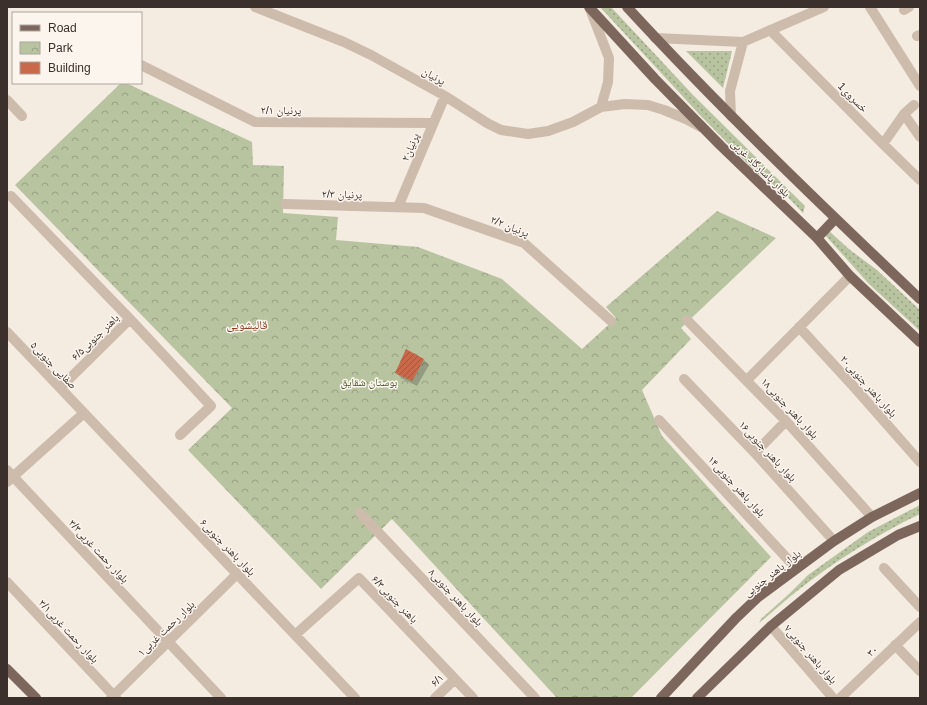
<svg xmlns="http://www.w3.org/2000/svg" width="927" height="705" font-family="Helvetica,'Noto Naskh Arabic',sans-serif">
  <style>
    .grass { fill: url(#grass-dots) }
    .park { fill: url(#park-crowns) }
    .shadow { fill: #0003 }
    .building { fill: url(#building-hatch) }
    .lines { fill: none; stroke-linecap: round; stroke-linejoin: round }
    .minor { stroke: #cdbbac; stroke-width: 10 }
    .major { stroke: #7d675c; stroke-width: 10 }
    .labels { text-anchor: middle; stroke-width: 3; stroke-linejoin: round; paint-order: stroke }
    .street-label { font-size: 11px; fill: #3b302b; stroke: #fbf5ee }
    .park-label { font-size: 11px; fill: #4a5a2e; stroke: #fbf5ee }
    .neighbourhood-label { font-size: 12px; fill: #8c3b22; stroke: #fbf5ee }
  </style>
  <defs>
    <pattern id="grass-dots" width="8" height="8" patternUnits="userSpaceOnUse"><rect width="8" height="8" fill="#b8c4a0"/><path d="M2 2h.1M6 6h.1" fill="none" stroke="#97a083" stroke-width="1.8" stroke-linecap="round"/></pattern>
    <pattern id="park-crowns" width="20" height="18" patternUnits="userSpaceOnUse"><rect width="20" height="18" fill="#b8c4a0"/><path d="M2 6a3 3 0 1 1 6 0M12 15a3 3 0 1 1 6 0" fill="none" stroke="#97a083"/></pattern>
    <pattern id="building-hatch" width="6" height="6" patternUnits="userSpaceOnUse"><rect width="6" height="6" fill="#c8694b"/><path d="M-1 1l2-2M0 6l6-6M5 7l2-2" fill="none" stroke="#a4573f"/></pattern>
  </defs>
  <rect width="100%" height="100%" fill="#f4ebe1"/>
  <!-- grass -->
  <path class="grass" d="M600,7H611L693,95L805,206L803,213L784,193L757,173L699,114Z
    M686,51H732L723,88Z
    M829,231L850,250L877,270L920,310V331L869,284L825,235Z
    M920,505V514C876,535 835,561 797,591C784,601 772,613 759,623L761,619L789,594L808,575L868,532Z"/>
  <!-- park -->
  <path class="park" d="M121,83H126L252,142L253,165L284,166L283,213L338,217L336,240L418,247L502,279L582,349L616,318L606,307L717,211L776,238L681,328L691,339L642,390L662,436L771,557L631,698H557L392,519L321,589L188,450L232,408L15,185Z"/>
  <!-- shadow -->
  <path class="shadow" d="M424,360L429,365L417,386L401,378L396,372Z"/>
  <!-- building -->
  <path class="building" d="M406,349L424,359L412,381L395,373Z"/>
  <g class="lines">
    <!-- minor -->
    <path class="minor" d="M255,7L344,42L371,55L445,96L487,123L501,130L528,134L548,131L573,122L601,107L625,104L648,105L664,110L686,119L701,127
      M870,7L920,86
      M590,9L609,58L608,82L601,107
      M904,10L909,7
      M770,30L883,144L920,180
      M917,36L920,35
      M655,38L743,42L824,7
      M141,65L255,122L433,123
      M7,100L22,116
      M904,114L920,137
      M731,116L730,91L743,42
      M883,144L904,114L914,105
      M11,196L130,319L211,406L180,435
      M285,204L424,208L524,243L611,321
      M398,207L445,96
      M687,320L786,421L872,517
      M799,327L855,388L920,462
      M7,332L355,698
      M684,379L755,453L834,541
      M747,380L850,276
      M60,388L130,319
      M659,420L796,568
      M755,453L786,421
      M7,470L221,698
      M7,482L84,413
      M360,513L535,698
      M884,568L920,607
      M7,582L116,698
      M771,626L833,698
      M295,635L359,578L473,698
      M895,645L920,671
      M111,698L237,574
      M435,698L455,679
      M840,698L920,622"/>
    <!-- major -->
    <path class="major" d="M589,7L655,79L721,146L817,238L850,276L920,342
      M627,7C720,108 820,204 920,299
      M817,238L835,219
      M7,669L36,698
      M661,698L737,617L757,598L834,541L872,517L920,493
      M697,698L771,626L839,570L898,535L920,526"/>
  </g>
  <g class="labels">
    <!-- street labels -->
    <g class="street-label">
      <text transform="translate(434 76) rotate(29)" y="4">پرنیان</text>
      <text transform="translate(853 97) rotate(45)" y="4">خسروى1</text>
      <text x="281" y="114">پرنیان ۲/۱</text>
      <text transform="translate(410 147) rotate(-67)" y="4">پرنیان۲</text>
      <text transform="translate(761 168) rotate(44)" y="4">بلوار پاسارگاد غربی</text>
      <text transform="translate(342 194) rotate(1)" y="4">پرنیان ۲/۳</text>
      <text transform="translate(510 226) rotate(22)" y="4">پرنیان ۲/۲</text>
      <text transform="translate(95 337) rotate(-44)" y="4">باهنر جنوبی۶/۵</text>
      <text transform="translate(54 365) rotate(46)" y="4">صفایی جنوبی۵</text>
      <text transform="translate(869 386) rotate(48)" y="4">بلوار باهنر جنوبی۲۰</text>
      <text transform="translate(790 408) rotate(47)" y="4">۱۸بلوار باهنر جنوبی</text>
      <text transform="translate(768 451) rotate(47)" y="4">بلوار باهنر جنوبی۱۶</text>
      <text transform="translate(737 486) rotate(47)" y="4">بلوار باهنر جنوبی۱۴</text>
      <text transform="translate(228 547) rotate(46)" y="4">بلوار باهنر جنوبی۶</text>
      <text transform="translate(99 551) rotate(47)" y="4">بلوار رحمت غربی۳/۳</text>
      <text transform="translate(772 573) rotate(-38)" y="4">بلوار باهنر جنوبی</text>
      <text transform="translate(456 597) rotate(47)" y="4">۸بلوار باهنر جنوبی</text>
      <text transform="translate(395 599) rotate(46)" y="4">۶/۳باهنر جنوبی</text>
      <text transform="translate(166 628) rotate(-44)" y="4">بلوار رحمت غربی۱</text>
      <text transform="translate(69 631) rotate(47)" y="4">بلوار رحمت غربی۳/۱</text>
      <text transform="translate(872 651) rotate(-43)" y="4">۳۰</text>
      <text transform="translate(811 654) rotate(49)" y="4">بلوار باهنر جنوبی۷</text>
      <text transform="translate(437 680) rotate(-43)" y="4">۶/۱</text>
    </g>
    <!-- park labels -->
    <g class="park-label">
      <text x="369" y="386">بوستان شقایق</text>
    </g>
    <!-- neighbourhood labels -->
    <g class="neighbourhood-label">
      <text x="247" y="329">قالیشویی</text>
    </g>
  </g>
  <!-- border -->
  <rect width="927" height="705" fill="none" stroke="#3b302b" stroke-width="16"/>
  <!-- legend -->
  <rect x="12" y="12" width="130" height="72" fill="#fbf5ee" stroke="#aea6a0"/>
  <rect x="20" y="25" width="20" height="6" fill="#7d675c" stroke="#aea6a0"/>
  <text x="48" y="32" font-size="12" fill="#3b302b">Road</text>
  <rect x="20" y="42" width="20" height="12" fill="url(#park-crowns)" stroke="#aea6a0"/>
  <text x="48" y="52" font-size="12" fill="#3b302b">Park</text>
  <rect x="20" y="62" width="20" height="12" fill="#c8694b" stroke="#aea6a0"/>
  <text x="48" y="72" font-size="12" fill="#3b302b">Building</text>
</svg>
